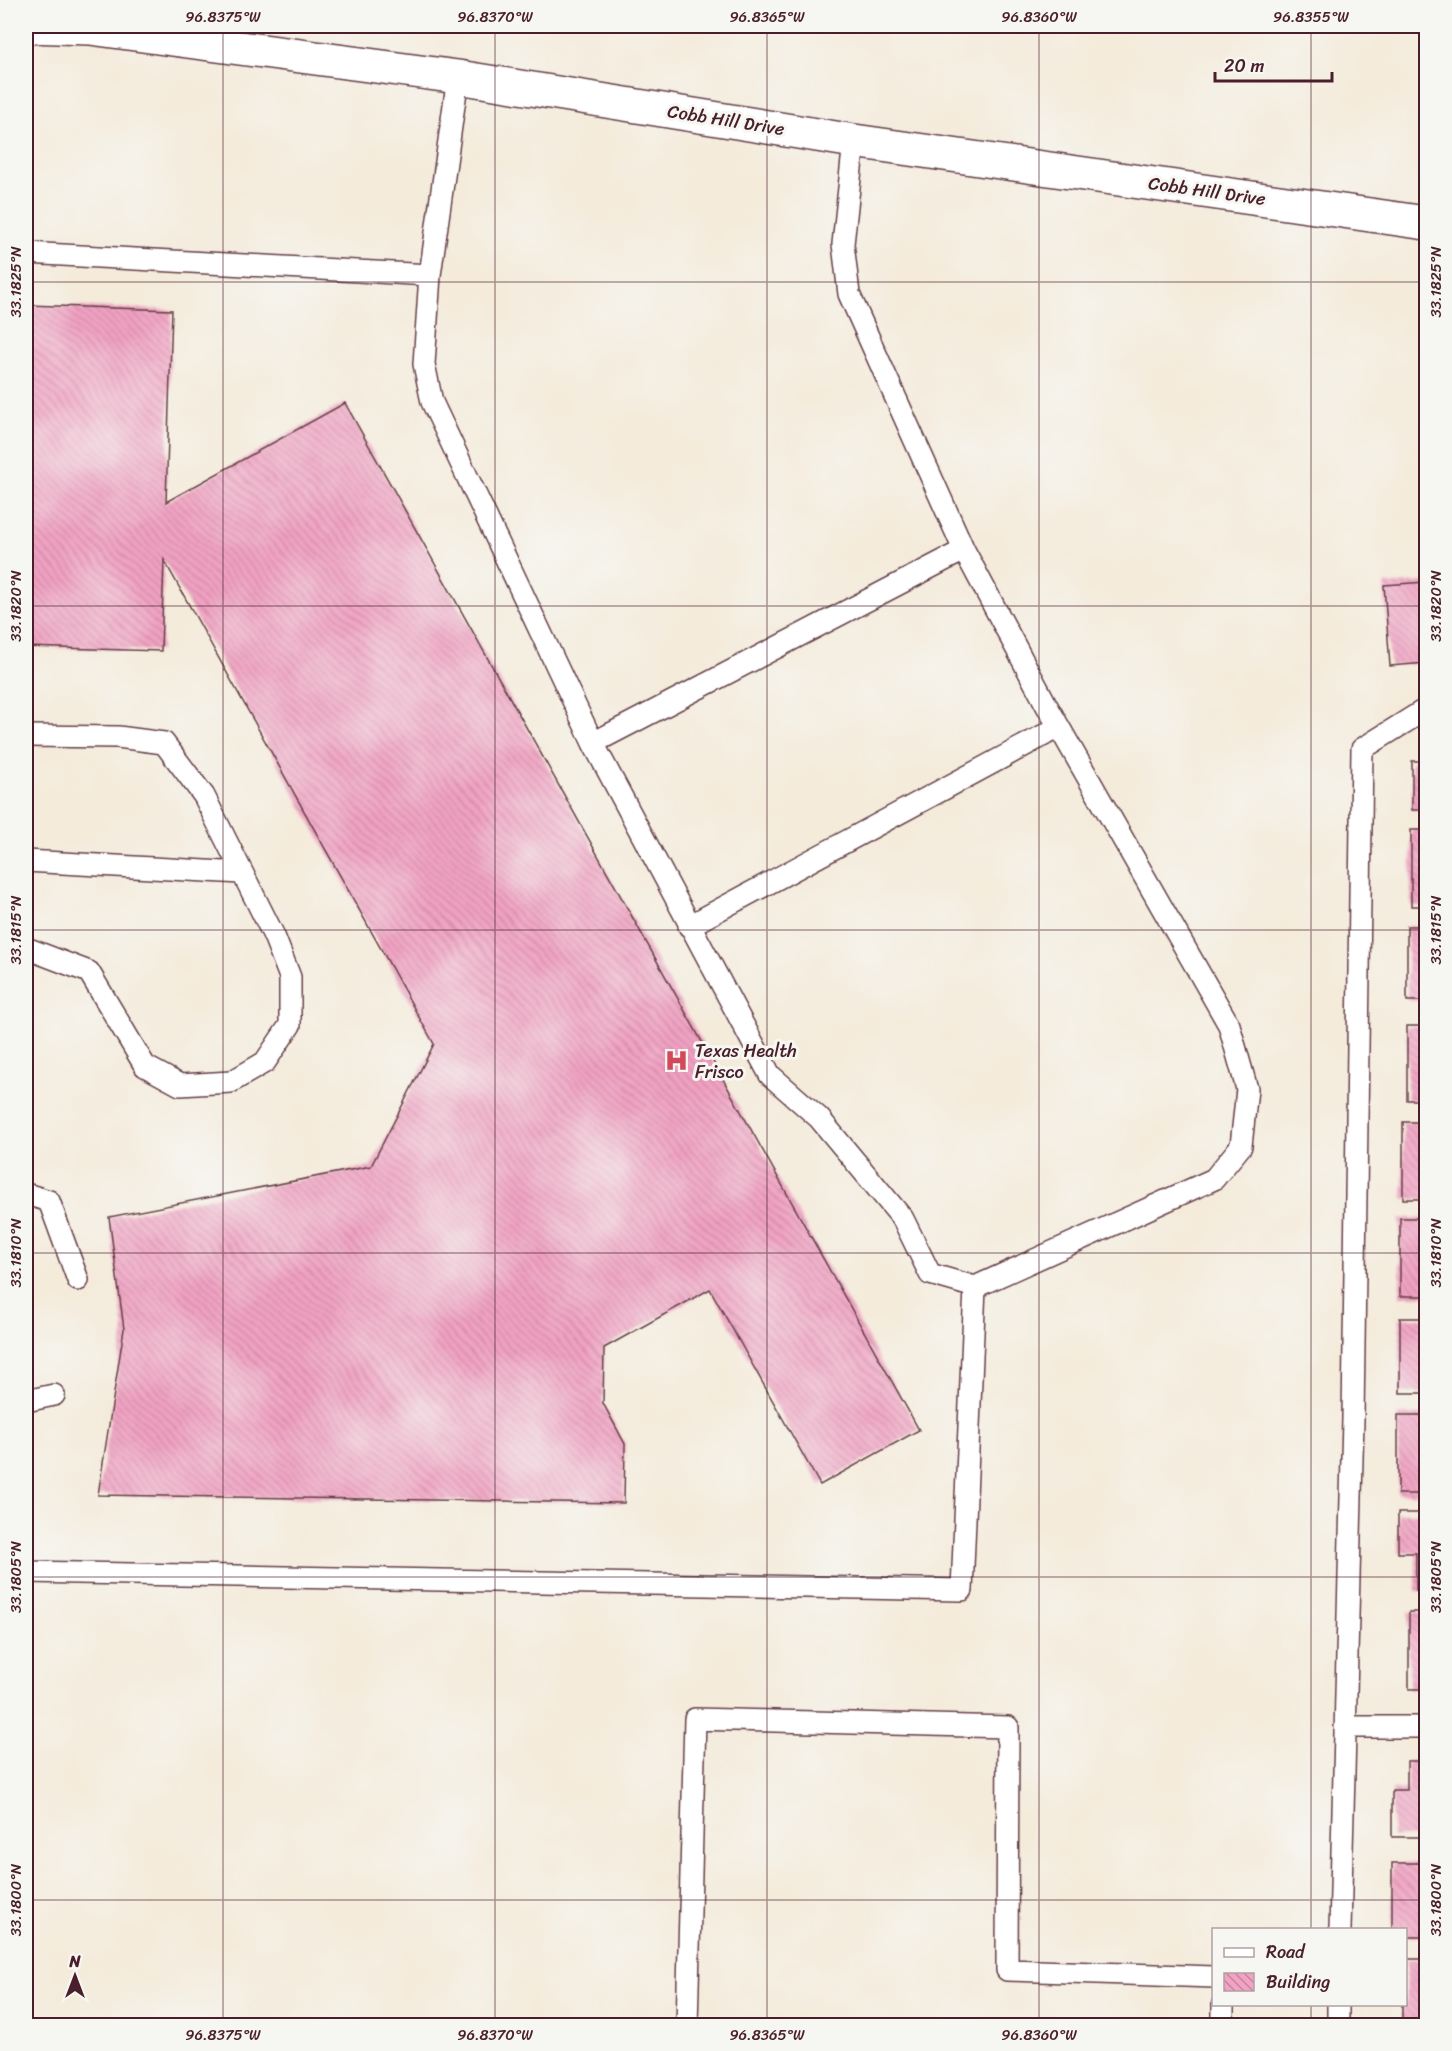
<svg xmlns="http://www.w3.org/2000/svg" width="1452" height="2051" font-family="Sriracha,sans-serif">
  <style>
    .building { fill: url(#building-back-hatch) }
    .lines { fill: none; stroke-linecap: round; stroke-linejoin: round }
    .lane-casing { stroke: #643e45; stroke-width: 24 }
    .secondary-casing { stroke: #643e45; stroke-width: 36 }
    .lane { stroke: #fff; stroke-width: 21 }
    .secondary { stroke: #fff; stroke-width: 33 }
    .ticks { fill: none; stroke: #4a1f2b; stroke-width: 1.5; stroke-opacity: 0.45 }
    .labels { text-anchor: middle; stroke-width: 6; stroke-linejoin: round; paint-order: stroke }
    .street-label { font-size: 18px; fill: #4a1f2b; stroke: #f6f6f2 }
    .poi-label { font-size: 18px; fill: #4a1f2b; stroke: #f6f6f2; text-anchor: start }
    .neatline { fill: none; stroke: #4a1f2b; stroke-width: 2 }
    .ticks-label { font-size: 15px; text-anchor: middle; fill: #4a1f2b }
  </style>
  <defs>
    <pattern id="building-back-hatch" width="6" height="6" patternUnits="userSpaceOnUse" patternTransform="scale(1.5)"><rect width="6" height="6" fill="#f2a3c3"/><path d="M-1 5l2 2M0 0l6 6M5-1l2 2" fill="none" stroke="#c6849f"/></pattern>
  </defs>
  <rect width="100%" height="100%" fill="#f6f6f2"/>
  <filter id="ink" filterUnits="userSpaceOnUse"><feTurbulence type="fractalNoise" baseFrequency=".0167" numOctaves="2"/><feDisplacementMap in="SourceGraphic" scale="12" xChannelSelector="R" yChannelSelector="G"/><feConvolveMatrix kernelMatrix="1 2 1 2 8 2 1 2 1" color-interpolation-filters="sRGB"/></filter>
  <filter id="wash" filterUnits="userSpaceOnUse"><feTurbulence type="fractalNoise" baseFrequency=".008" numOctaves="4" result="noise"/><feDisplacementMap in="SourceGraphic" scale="24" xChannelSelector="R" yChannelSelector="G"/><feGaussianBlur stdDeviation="1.35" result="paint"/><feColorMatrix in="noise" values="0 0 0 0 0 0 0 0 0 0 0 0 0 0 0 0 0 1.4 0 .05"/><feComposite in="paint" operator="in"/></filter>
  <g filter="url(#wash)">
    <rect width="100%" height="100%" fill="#f4ebdb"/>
    <g id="blocks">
      <!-- building -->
      <path class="building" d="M26,305L172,310L166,502L345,403L919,1430L820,1485L710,1289L604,1348L603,1403L625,1444L624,1503L98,1495L124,1329L109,1217L371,1166L434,1044L164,560L161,651L26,647Z
        M1426,582V663L1390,666L1384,585Z
        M1412,761H1426V810H1412Z
        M1411,830H1426V906H1411Z
        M1407,926H1426V1001H1407Z
        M1407,1026H1426V1100H1407Z
        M1403,1122H1426V1199H1403Z
        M1400,1218H1426V1296H1400Z
        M1400,1318H1426V1393H1400Z
        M1398,1415H1426V1494H1398Z
        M1398,1513H1426V1591H1416V1553H1398Z
        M1409,1612H1426V1689H1409Z
        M1407,1761H1426V1837H1392V1790H1407Z
        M1392,1863H1426V1937H1406V1930H1392Z
        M1406,1959H1426V2026H1402V2004H1406Z"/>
    </g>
  </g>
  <g filter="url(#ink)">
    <use href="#blocks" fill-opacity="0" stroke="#643e45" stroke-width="1.5"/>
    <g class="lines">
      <defs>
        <path id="lane" d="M26,253L430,275L458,77
          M430,275L424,364L432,402L593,743L770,1075L819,1118L903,1219L930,1274L975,1287L1214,1179L1241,1146L1247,1089L1229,1025L1047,706L964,550L849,294L843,244L854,141
          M26,736L118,737L164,743L204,796L274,936L290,977V1025L265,1062L231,1082L180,1085L145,1066L89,972L26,948
          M593,743L964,550
          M26,861L242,873
          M689,926L1059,727
          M26,1194L49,1201L78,1280
          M26,1401L54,1395
          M26,1572L962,1590L975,1287
          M1345,1727H1426
          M1340,1930L1353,1419L1362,749L1426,709
          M687,2026L695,1719L1008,1727L1007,1970L1214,1977
          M1223,2026V2004
          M1338,2026V2004"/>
        <path id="secondary" d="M26,26L90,28L458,77L854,141L1426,223"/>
      </defs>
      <!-- lane casing -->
      <use href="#lane" class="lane-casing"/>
      <!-- secondary casing -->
      <use href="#secondary" class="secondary-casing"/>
      <!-- lane -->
      <use href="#lane" class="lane"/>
      <!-- secondary -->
      <use href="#secondary" class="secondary"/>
    </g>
  </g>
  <!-- ticks -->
  <path class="ticks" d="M223,26V2026M495,26V2026M767,26V2026M1039,26V2026M1311,26V1930M26,282H1426M26,606H1426M26,930H1426M26,1253H1426M26,1577H1426M26,1900H1426M1311,2004V2026"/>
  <!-- icons -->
  <defs>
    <symbol id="hospital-bare" viewBox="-9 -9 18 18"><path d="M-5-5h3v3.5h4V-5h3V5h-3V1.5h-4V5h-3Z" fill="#d1495b" stroke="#f6f6f2" stroke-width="2.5" paint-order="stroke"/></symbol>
  </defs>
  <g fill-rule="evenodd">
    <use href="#hospital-bare" x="660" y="1044" width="33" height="33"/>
  </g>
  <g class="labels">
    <!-- street labels -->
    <g class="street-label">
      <text transform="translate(726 120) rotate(9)" y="6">Cobb Hill Drive</text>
      <text transform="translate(1207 191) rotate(8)" y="6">Cobb Hill Drive</text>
    </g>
    <!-- poi labels -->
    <g class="poi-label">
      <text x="695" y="1057">Texas Health<tspan x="695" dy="21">Frisco</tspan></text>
    </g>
  </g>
  <!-- margin -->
  <rect width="1452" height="2051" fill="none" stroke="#f6f6f2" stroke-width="66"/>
  <!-- legend -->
  <rect x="1212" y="1928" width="195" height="78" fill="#f6f6f2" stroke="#b1a0a2" stroke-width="1.5"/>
  <rect x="1224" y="1948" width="30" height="9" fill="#ffffff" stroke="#b1a0a2" stroke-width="1.5"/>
  <text x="1266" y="1958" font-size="18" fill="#4a1f2b">Road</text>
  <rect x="1224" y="1973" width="30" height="18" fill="url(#building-back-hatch)" stroke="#b1a0a2" stroke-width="1.5"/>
  <text x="1266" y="1988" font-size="18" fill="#4a1f2b">Building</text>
  <!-- north arrow -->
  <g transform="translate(75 1976)" stroke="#f6f6f2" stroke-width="4.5" paint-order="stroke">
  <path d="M0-4.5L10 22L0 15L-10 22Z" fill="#4a1f2b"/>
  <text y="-9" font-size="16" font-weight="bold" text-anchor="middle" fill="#4a1f2b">N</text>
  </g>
  <!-- scale -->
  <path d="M1215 72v9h117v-9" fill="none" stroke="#4a1f2b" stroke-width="3"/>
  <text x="1224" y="72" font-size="18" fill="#4a1f2b" stroke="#f6f6f2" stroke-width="4.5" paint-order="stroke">20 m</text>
  <rect x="33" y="33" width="1386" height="1985" class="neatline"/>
  <g class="ticks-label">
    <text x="223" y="22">96.8375°W</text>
    <text x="495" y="22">96.8370°W</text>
    <text x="767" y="22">96.8365°W</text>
    <text x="1039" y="22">96.8360°W</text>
    <text x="1311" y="22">96.8355°W</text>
    <text transform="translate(16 282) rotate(-90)" y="5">33.1825°N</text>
    <text transform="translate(1436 282) rotate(-90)" y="5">33.1825°N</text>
    <text transform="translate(16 606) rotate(-90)" y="5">33.1820°N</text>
    <text transform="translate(1436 606) rotate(-90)" y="5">33.1820°N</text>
    <text transform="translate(16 930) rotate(-90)" y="5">33.1815°N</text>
    <text transform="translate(1436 930) rotate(-90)" y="5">33.1815°N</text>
    <text transform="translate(16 1253) rotate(-90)" y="5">33.1810°N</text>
    <text transform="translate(1436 1253) rotate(-90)" y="5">33.1810°N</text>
    <text transform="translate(16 1577) rotate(-90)" y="5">33.1805°N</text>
    <text transform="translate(1436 1577) rotate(-90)" y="5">33.1805°N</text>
    <text transform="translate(16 1900) rotate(-90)" y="5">33.1800°N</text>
    <text transform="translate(1436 1900) rotate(-90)" y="5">33.1800°N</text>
    <text x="223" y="2040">96.8375°W</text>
    <text x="495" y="2040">96.8370°W</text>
    <text x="767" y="2040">96.8365°W</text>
    <text x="1039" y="2040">96.8360°W</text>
  </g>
</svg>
